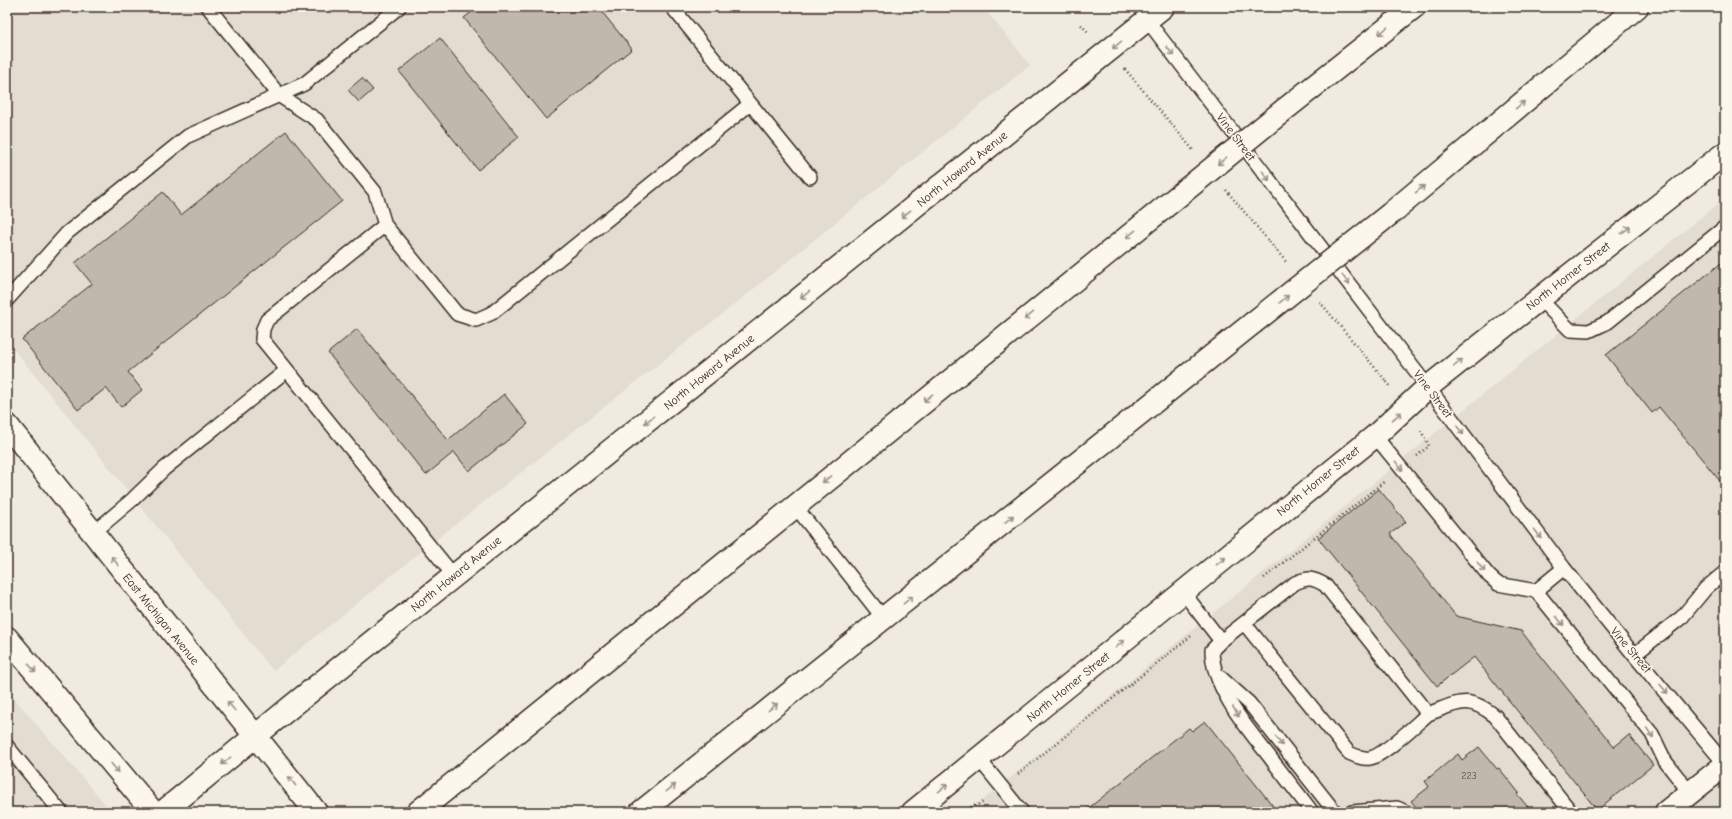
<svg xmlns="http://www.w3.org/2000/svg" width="1732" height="819" font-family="'Comic Neue',sans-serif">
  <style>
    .built { fill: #e2dcd1 }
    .building { fill: #c0b8ad; stroke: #3b2a1e }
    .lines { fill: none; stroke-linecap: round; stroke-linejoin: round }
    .service-casing { stroke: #3b2a1e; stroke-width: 16 }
    .tertiary-casing { stroke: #3b2a1e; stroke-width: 25 }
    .primary-casing { stroke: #3b2a1e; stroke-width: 25 }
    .motorway-casing { stroke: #3b2a1e; stroke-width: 25 }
    .path { stroke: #3b2a1e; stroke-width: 2.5; stroke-dasharray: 1 3; stroke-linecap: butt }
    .service { stroke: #fbf7ec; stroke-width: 13 }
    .tertiary { stroke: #fbf7ec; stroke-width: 22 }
    .primary { stroke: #fbf7ec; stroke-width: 22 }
    .motorway { stroke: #fbf7ec; stroke-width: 22 }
    .motorway-bridge-casing { stroke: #3b2a1e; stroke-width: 25; stroke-linecap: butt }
    .motorway-bridge { stroke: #fbf7ec; stroke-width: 22 }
    .oneway { stroke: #9b9085 }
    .labels { text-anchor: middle; stroke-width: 3.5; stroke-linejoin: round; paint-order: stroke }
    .number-label { font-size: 10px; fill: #5c4e42 }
    .street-label { font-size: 12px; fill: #3b2a1e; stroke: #fbf7ec }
  </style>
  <rect width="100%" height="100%" fill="#f0ebe0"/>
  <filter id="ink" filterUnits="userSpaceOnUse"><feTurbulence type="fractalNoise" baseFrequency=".025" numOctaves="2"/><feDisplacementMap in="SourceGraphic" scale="8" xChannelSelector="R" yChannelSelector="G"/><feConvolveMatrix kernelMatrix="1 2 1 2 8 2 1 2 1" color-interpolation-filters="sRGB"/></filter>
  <g filter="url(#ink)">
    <!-- built -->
    <path class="built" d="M7,7H983L1030,65L730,308L452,527L273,671L7,341Z
      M1725,198V812H968Z
      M7,690L112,812H7Z"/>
    <!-- building -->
    <path class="building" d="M478,7H598L632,49L546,119L464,18Z
      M440,38L519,137L478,170L399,71Z
      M362,78L373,90L359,102L348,90Z
      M286,131L342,201L128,372L142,390L121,407L106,388L78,410L22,339L92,284L75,263L163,192L181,215Z
      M1725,260V497L1719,490L1724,486L1659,407L1652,413L1606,355Z
      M357,329L448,440L504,394L528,424L469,471L454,452L426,475L328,353Z
      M1379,489L1406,522L1390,534L1456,616L1521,631L1614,747L1629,735L1653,765L1597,810L1474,657L1437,686L1318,538Z
      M1205,721L1273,806L1266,812L1085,811L1189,728L1192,731Z
      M1479,747L1497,769L1499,768L1519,793L1517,794L1532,812H1420L1411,801L1429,787L1425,781L1458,754L1462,760Z"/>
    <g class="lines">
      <defs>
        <path id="service" d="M208,7L280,96L317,120L375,192L385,225L457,314L476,320L492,313L750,104
          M672,7L810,177
          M1147,20L1428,387L1564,568L1634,655L1725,764
          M385,225L267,320L263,329L262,339L454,576
          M1539,298L1570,330L1589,331L1608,322L1725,227
          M7,300L67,233L188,136L304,84L399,7
          M1375,436L1489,576L1498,584L1536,591L1652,734L1665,761L1690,793
          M795,506L884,619
          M93,533L132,500L164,469L287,370
          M1536,591L1564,568
          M1183,592L1221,641L1295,583C1309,577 1313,578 1325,585L1428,714C1458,703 1467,694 1495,716L1571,812
          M1244,623L1349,753C1356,756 1362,759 1370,758C1383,756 1416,724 1428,714
          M1221,641L1212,650C1212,687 1247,728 1269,756C1283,775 1298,793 1312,812
          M1634,655L1682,617L1706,588L1725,572
          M1220,677L1249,703L1335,812
          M7,746L61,812
          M979,759L1022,812
          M1352,812L1397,808L1406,812"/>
        <path id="tertiary" d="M163,812L292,706L1163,7
          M913,812L1375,436L1428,387L1477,348L1725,153
          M1666,812L1725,765"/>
        <path id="primary" d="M7,425L316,812
          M7,638L153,812"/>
        <path id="motorway" d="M1284,110L1414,7
          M1390,214L1637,7
          M418,812L1161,210
          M641,812L1253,323"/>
      </defs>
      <!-- service casing -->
      <use href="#service" class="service-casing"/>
      <!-- tertiary casing -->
      <use href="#tertiary" class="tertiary-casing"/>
      <!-- primary casing -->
      <use href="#primary" class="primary-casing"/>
      <!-- motorway casing -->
      <use href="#motorway" class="motorway-casing"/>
      <!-- path -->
      <path class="path" d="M1081,25L1089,33
        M1125,69L1194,151
        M1226,190L1287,263
        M1320,302L1391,387
        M1417,456L1429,446L1420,429
        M1264,578L1385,481
        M1018,774L1191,636
        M964,812C968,806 978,806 985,801"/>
      <!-- service -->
      <use href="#service" class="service"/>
      <!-- tertiary -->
      <use href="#tertiary" class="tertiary"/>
      <!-- primary -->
      <use href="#primary" class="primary"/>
      <!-- motorway -->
      <use href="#motorway" class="motorway"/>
      <defs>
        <path id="motorway-bridge" d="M1161,210L1284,110
          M1253,323L1390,214"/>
      </defs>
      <!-- motorway-bridge casing -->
      <use href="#motorway-bridge" class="motorway-bridge-casing"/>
      <!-- motorway-bridge -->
      <use href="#motorway-bridge" class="motorway-bridge"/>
    </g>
    <!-- one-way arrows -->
    <defs><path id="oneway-shaft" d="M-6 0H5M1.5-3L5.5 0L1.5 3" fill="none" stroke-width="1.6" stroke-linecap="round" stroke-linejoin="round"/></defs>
    <g class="oneway">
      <use href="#oneway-shaft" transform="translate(1383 31) rotate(141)"/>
      <use href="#oneway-shaft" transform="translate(1117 45) rotate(140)"/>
      <use href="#oneway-shaft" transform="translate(1170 51) rotate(53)"/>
      <use href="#oneway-shaft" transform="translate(1520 105) rotate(-40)"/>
      <use href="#oneway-shaft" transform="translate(1222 161) rotate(141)"/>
      <use href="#oneway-shaft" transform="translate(1266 176) rotate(53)"/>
      <use href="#oneway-shaft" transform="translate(1420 189) rotate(-40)"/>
      <use href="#oneway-shaft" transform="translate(906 214) rotate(141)"/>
      <use href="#oneway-shaft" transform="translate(1626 230) rotate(-38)"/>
      <use href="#oneway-shaft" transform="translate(1131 234) rotate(141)"/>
      <use href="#oneway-shaft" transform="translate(1346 280) rotate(53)"/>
      <use href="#oneway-shaft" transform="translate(805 295) rotate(141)"/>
      <use href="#oneway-shaft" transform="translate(1284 299) rotate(-39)"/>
      <use href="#oneway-shaft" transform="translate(1029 316) rotate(141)"/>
      <use href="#oneway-shaft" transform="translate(1458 363) rotate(-39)"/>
      <use href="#oneway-shaft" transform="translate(928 398) rotate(141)"/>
      <use href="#oneway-shaft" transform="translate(1397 416) rotate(-41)"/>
      <use href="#oneway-shaft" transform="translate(649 420) rotate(141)"/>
      <use href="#oneway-shaft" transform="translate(1460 430) rotate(53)"/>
      <use href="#oneway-shaft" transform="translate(1399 466) rotate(51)"/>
      <use href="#oneway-shaft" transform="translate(827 479) rotate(141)"/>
      <use href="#oneway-shaft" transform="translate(1009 519) rotate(-39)"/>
      <use href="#oneway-shaft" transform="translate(1538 534) rotate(53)"/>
      <use href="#oneway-shaft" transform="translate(115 561) rotate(-129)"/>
      <use href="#oneway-shaft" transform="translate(1221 561) rotate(-39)"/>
      <use href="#oneway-shaft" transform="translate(1481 567) rotate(51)"/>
      <use href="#oneway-shaft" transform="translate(908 600) rotate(-39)"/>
      <use href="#oneway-shaft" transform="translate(1560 621) rotate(51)"/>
      <use href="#oneway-shaft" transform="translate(1120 644) rotate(-40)"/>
      <use href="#oneway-shaft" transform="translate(32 668) rotate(50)"/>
      <use href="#oneway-shaft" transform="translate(1664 689) rotate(49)"/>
      <use href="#oneway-shaft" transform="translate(231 706) rotate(-130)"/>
      <use href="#oneway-shaft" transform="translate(773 707) rotate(-38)"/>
      <use href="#oneway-shaft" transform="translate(1236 712) rotate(58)"/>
      <use href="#oneway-shaft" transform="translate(1650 733) rotate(56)"/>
      <use href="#oneway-shaft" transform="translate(1279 741) rotate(52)"/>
      <use href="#oneway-shaft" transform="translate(226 761) rotate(141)"/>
      <use href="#oneway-shaft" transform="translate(115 768) rotate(50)"/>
      <use href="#oneway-shaft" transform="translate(292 781) rotate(-129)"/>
      <use href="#oneway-shaft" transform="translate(671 788) rotate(-38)"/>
      <use href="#oneway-shaft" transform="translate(943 788) rotate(-39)"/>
    </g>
  </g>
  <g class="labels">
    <!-- number labels -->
    <g class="number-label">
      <text x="1469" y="779">223</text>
    </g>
    <!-- street labels -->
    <g class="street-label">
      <text transform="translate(1236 137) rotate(53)" y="4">Vine Street</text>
      <text transform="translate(962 169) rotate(-39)" y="4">North Howard Avenue</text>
      <text transform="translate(1568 276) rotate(-38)" y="4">North Homer Street</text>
      <text transform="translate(709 372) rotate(-39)" y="4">North Howard Avenue</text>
      <text transform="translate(1433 394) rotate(53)" y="4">Vine Street</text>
      <text transform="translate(1318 481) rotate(-39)" y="4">North Homer Street</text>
      <text transform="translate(456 574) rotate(-39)" y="4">North Howard Avenue</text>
      <text transform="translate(161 619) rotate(51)" y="4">East Michigan Avenue</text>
      <text transform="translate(1631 650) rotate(50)" y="4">Vine Street</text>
      <text transform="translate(1068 687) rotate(-39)" y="4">North Homer Street</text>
    </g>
  </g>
  <!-- margin -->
  <rect width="1732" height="819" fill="none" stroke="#fbf7ec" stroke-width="24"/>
  <rect x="12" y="12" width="1708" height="795" fill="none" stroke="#3b2a1e" stroke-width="1.5" filter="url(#ink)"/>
</svg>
